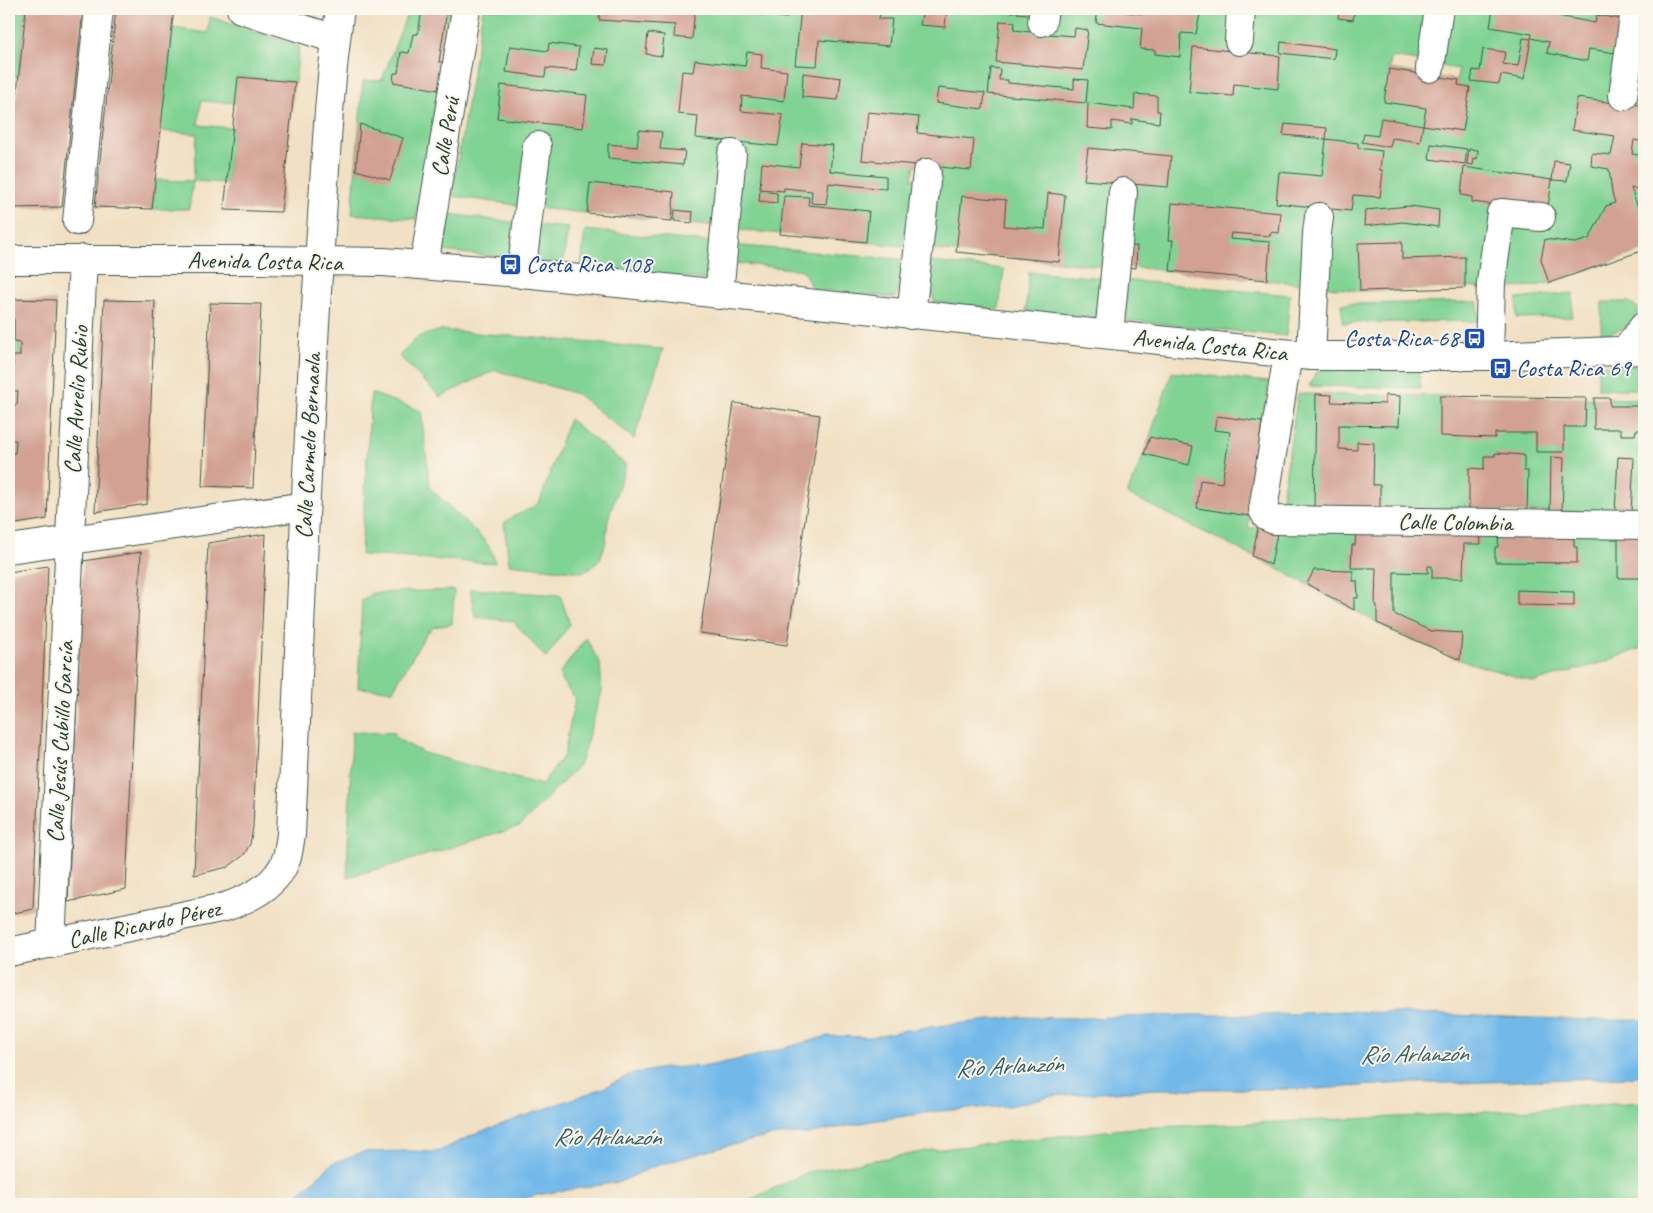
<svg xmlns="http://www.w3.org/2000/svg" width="1653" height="1213" font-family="Caveat,sans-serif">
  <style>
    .green { fill: #81d394; stroke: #508864 }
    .water { fill: #72b9ea; stroke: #487b8f }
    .building { fill: #d2a193 }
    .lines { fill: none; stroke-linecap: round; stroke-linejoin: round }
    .minor-casing { stroke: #3e5549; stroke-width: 30 }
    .minor { stroke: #fff; stroke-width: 28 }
    .labels { text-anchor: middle; stroke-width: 4; stroke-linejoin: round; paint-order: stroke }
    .street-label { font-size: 24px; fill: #1f3d34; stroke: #fbf7ec }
    .transit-label { font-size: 24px; fill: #164399; stroke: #fbf7ec; text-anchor: start }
    .water-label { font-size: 25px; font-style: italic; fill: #345c62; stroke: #fbf7ec }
  </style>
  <rect width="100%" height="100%" fill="#fbf7ec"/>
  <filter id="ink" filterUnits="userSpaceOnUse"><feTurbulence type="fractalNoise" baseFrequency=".02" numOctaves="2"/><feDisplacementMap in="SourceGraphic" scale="10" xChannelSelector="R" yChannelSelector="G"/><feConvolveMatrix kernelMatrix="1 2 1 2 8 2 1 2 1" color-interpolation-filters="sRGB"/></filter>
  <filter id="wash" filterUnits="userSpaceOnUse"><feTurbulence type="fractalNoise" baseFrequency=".0096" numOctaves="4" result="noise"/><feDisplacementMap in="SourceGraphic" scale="20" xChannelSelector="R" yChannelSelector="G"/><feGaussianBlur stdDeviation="1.12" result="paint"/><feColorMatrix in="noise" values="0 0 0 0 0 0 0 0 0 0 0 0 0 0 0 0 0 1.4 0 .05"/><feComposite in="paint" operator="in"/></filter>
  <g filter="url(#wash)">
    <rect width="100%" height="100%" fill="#f1e0c3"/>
    <!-- green -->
    <path class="green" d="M9,9H26L18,77L9,76Z
      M409,9H453L416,219L352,214L363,81L382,80Z
      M483,9H836L861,10L862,9H1433L1424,62L1392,57L1389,69L1457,80L1458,69L1442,66L1445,9H1564L1627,20L1644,22V250L1549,283L1535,286L1499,289L1506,206L1485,287L1360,291L1321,286L1332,209L1315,208L1314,217L1304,216L1307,218V284L1120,266L1135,200L1136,185L1126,184L1110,267L926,249L935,172H942V168L915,165L912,179L920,180L915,247L732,229L739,161L748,162L749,151L728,149L720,226L537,208L452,196Z
      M210,17L299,46L295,82L238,77L235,103L201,101L198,125L233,128L227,183L193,181L189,209H152L155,180L193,181L197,134L160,131L172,28L208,33Z
      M9,100H16L13,127H9Z
      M449,214L518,223L510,258L442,251Z
      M537,225L568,228L563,264L538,262Z
      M585,230L717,243L707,280L581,266Z
      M731,245L907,260L895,298L812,289L803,270L734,263Z
      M928,262L1004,269L999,309L934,302Z
      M1029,272L1106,278L1097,318L1026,311Z
      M1122,280L1290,295L1286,336L1123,320Z
      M1573,293L1572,317L1516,318L1517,299Z
      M1478,302V321L1342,323V304Z
      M1602,302H1629L1638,308C1638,327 1616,332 1601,334Z
      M9,319H14V342L20,343V356H13V366H9Z
      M441,330L663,349L634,439L577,394L495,370L440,397L399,356L418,337Z
      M1598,365L1644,366V389H1598Z
      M1318,370H1418L1421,388L1309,386Z
      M1172,372L1269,382L1248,528L1644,534V647L1607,661L1534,682L1460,660L1391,630L1271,565L1127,494L1144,454Z
      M9,383H12V391H18L17,405H11L10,415H9Z
      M371,393L421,411L430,488L485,541L492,552L495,563L361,555Z
      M1298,394L1644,399V513L1291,509L1281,504Z
      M569,419L626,465L608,519L606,541L600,560L592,567L582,572L509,564L504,523C515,513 531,512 540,501Z
      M470,589L560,595L570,624L546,658L513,621L475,617Z
      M454,590L452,624L434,627L426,634L393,690L358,688L362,600L372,593Z
      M586,638L600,664L602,691L580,764L520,826L400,863L347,877L352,732L395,733L397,739L424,753L541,785L564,755L575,698L561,680L560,673Z
      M1644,1102V1204H741L808,1172L932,1150L1133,1128L1420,1116Z"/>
    <!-- water -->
    <path class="water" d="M1342,1011L1588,1020H1644V1075L1629,1077L1457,1083H1405L1316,1089H1158L1050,1096L1009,1106L940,1111L871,1121L808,1134L777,1135L726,1146L652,1167L620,1182L542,1194L499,1204H288L333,1163L363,1152L408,1151L437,1152L477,1133L603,1088L632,1074L664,1068L708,1066L755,1056L828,1036L871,1037L906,1030L1015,1017L1082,1018L1190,1015H1266Z"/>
    <g id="blocks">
      <!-- building -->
      <path class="building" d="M26,9H83L62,207L9,208V166Z
        M116,9H174L152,209L95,207Z
        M422,9L447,10L439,62H444L439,90L393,82L394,73H398L401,52L409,53L413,34H418Z
        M600,9H695L692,39L674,37L675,25L599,20Z
        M753,9H788L787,18L753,14Z
        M801,9H835L880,12L879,19H892L889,46L819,40L817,66L795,65Z
        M923,9H947L945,27L920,25Z
        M988,9H1014V12L988,10Z
        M1017,9H1038L1037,15L1017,13Z
        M1098,9H1120L1119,11L1143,14L1144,9L1184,11L1185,9H1201L1196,34L1181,33L1180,57L1155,54V50L1140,49L1142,28L1096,23Z
        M1493,9H1559L1558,16L1595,23L1597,15L1627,20L1622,54L1589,49L1587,61L1547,53L1549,42L1531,38L1532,34L1490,27Z
        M1339,10L1354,12L1353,20L1338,18Z
        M1000,21L1015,22L1014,30L1048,34L1074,36L1075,28L1088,30L1083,70L996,62Z
        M648,33L664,35L662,56L646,54Z
        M1523,38L1531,39L1524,79L1501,75L1499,84L1471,81L1473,70L1480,71L1483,49L1505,52L1503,64L1518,66Z
        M1281,42L1335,49L1334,59L1280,53Z
        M549,43L579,47L576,71L546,68L545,77L506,72L510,46L548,51Z
        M1193,47L1280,56L1278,89L1234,84L1233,96L1189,92Z
        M594,48L608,50L606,65L592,64Z
        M747,52L762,54L761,68L787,71L784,101L742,96L741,111L783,115L778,146L696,138L698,116L678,114L682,71L693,72L695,60L745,66Z
        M991,68L1000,69L999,80H1008V83L1074,89V79L1088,80L1086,103L988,94Z
        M1389,69L1459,80L1458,85L1470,87L1463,131L1423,125L1426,108L1384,102Z
        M803,73L841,78L838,100L802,97Z
        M238,77L295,82L281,212L224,210Z
        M501,85L587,95L583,128L497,118Z
        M938,88L985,93L983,109L936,103Z
        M1135,94L1157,96V111H1160L1159,123L1132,119V124L1112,121V130L1087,128L1088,103L1134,109Z
        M1577,98L1614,103L1620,102L1644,106V142L1634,140L1632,154L1644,156V189L1631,188L1638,208L1644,206V250L1549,283L1541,259L1545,239L1575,243L1589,239L1606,206L1615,203L1612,193L1609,169L1591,166L1592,153L1611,155L1615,136L1572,130Z
        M867,112L919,117L917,133L974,139L971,170L862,160Z
        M1381,118L1423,125L1420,142L1392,138L1390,147L1362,142L1364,134L1378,136Z
        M360,124L403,138L390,180L356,170Z
        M1285,124L1327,128L1326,139L1283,135Z
        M639,130L662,132L660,149L685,151L683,165L608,158V144L637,147Z
        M1326,139L1358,143V148L1382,151L1380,170L1383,171L1380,197L1353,195L1351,211L1276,203L1279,172L1322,176Z
        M802,143L833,145L830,171L886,176V189L829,183L826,204L811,203L812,191L784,188V191L760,189L762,163L799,167Z
        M1431,144L1467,149L1465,164L1429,159Z
        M1088,148L1171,156L1168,187L1084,180Z
        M1469,149L1478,150L1477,159L1474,158L1473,165L1467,164Z
        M1554,161L1570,163L1567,181L1552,180L1548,207L1505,206L1472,202V197L1461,195L1464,167L1552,180Z
        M590,183L674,192L672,221L587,213Z
        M760,191L777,193V203L759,201Z
        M1048,193L1065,195L1059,262L956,252L962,196L1006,200L1004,226L1045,229Z
        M784,196L809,197L808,205L869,211L866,242L780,234Z
        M1172,203L1281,213L1279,233L1271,232L1270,236L1231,233L1230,239L1270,242L1267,280L1170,271L1173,240H1169Z
        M1410,206L1439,210L1438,227L1403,222L1364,226L1365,210Z
        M675,210L693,212L692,223L674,221Z
        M1402,242V259L1465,257V288L1360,291L1358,243Z
        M1137,246L1136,268L1120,266L1122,247Z
        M9,299L56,300L47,519L10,525L9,453H15L16,440H9V415H10L11,405H17L18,391H12V383H9V366H13V356H20V343L14,342V319H9Z
        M104,300L155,301L153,352L147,504L95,512Z
        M210,303L261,304L253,488L202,486Z
        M1316,394L1332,395L1331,402L1385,404V395L1400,396L1399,426L1339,425V449L1357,450V442L1374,443L1373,485H1380V510L1314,509Z
        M1440,396L1586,398L1585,427H1564V452H1536V433H1495V438L1440,436Z
        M1594,398H1610V406H1644V430H1636L1635,435H1621V429H1594Z
        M734,403L820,415L787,645L700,633Z
        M1217,416L1262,422L1249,516L1197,508L1200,480L1222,483L1230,432L1214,430Z
        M1150,437L1193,446L1189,465L1144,454Z
        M1495,453L1524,455V471H1528L1527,511L1469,510V468L1484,469V456H1495Z
        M1551,457L1564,458L1562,512H1550Z
        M1618,457L1634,458L1631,513H1615Z
        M1258,528H1278L1271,565L1252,556Z
        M1356,529L1480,531L1481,544H1464L1463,578H1432V566H1428V573L1394,572V614L1431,631L1462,633L1460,660L1377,623V605H1375L1376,568H1351L1352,545H1355Z
        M1499,532L1574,533V547H1577V563L1495,562V547H1498Z
        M266,534L253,827L250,844L244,855L228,867L194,875L208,543Z
        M1618,534H1644V578H1618Z
        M141,552L126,889L68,902L83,561Z
        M48,566L33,909L9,914V572Z
        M1314,570L1353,571V581H1357L1358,598H1354V610L1307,584Z
        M1517,590L1574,592V606L1517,605Z"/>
    </g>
  </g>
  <g filter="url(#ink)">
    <use href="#blocks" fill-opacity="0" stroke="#3e5549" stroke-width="1"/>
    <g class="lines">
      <defs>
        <path id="minor" d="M241,9L335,39
          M1042,22L1044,9
          M1239,41L1241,9
          M1430,68L1439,9
          M1623,96L1635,9
          M77,221L99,9
          M9,260H257L383,262L532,274L1311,356H1489L1644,350
          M424,265L466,9
          M521,274L537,146
          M719,295L732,154
          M911,315L927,173
          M1109,334L1123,192
          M1626,350L1644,326
          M1288,354L1266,491L1263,510L1267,517L1274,520L1644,525
          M1311,356L1317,233L1319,217
          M1489,356L1491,282L1501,213L1541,217
          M9,549L305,506
          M51,944L83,259
          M9,952L225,907C251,898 278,885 287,857C289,849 290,841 291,834C300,643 306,452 319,261C325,177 328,93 340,9"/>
      </defs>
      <!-- minor casing -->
      <use href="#minor" class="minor-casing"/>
      <!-- minor -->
      <use href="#minor" class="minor"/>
    </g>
  </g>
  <!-- icons -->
  <defs>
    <symbol id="bus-square" viewBox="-11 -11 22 22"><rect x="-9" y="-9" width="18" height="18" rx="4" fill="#1a4fb4" stroke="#fbf7ec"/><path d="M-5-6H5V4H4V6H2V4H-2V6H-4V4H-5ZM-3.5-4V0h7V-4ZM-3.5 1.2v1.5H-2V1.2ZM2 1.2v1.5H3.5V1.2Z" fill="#fff"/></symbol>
  </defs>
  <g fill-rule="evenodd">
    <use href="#bus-square" x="498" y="252" width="25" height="25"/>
    <use href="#bus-square" x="1462" y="326" width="25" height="25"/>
    <use href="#bus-square" x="1488" y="356" width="25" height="25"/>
  </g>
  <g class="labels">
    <!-- street labels -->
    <g class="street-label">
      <text transform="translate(445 137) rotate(-81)" y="8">Calle Perú</text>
      <text transform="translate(265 261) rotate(1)" y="8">Avenida Costa Rica</text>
      <text transform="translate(1210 345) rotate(6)" y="8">Avenida Costa Rica</text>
      <text transform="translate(76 400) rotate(-87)" y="8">Calle Aurelio Rubio</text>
      <text transform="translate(308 446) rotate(-87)" y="8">Calle Carmelo Bernaola</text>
      <text transform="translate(1455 522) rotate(1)" y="8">Calle Colombia</text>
      <text transform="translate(60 742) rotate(-87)" y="8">Calle Jesús Cubillo García</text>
      <text transform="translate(144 924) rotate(-12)" y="8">Calle Ricardo Pérez</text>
    </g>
    <!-- transit labels -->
    <g class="transit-label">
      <text x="526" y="272">Costa Rica 108</text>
      <text x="1459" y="346" text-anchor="end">Costa Rica 68</text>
      <text x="1516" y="376">Costa Rica 69</text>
    </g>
    <!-- water labels -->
    <g class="water-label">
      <text transform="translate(1414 1053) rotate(-1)" y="9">Río Arlanzón</text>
      <text transform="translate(1009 1065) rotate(-3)" y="9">Río Arlanzón</text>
      <text x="607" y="1145">Río Arlanzón</text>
    </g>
  </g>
  <!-- margin -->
  <rect width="1653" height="1213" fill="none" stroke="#fbf7ec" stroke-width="30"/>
</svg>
